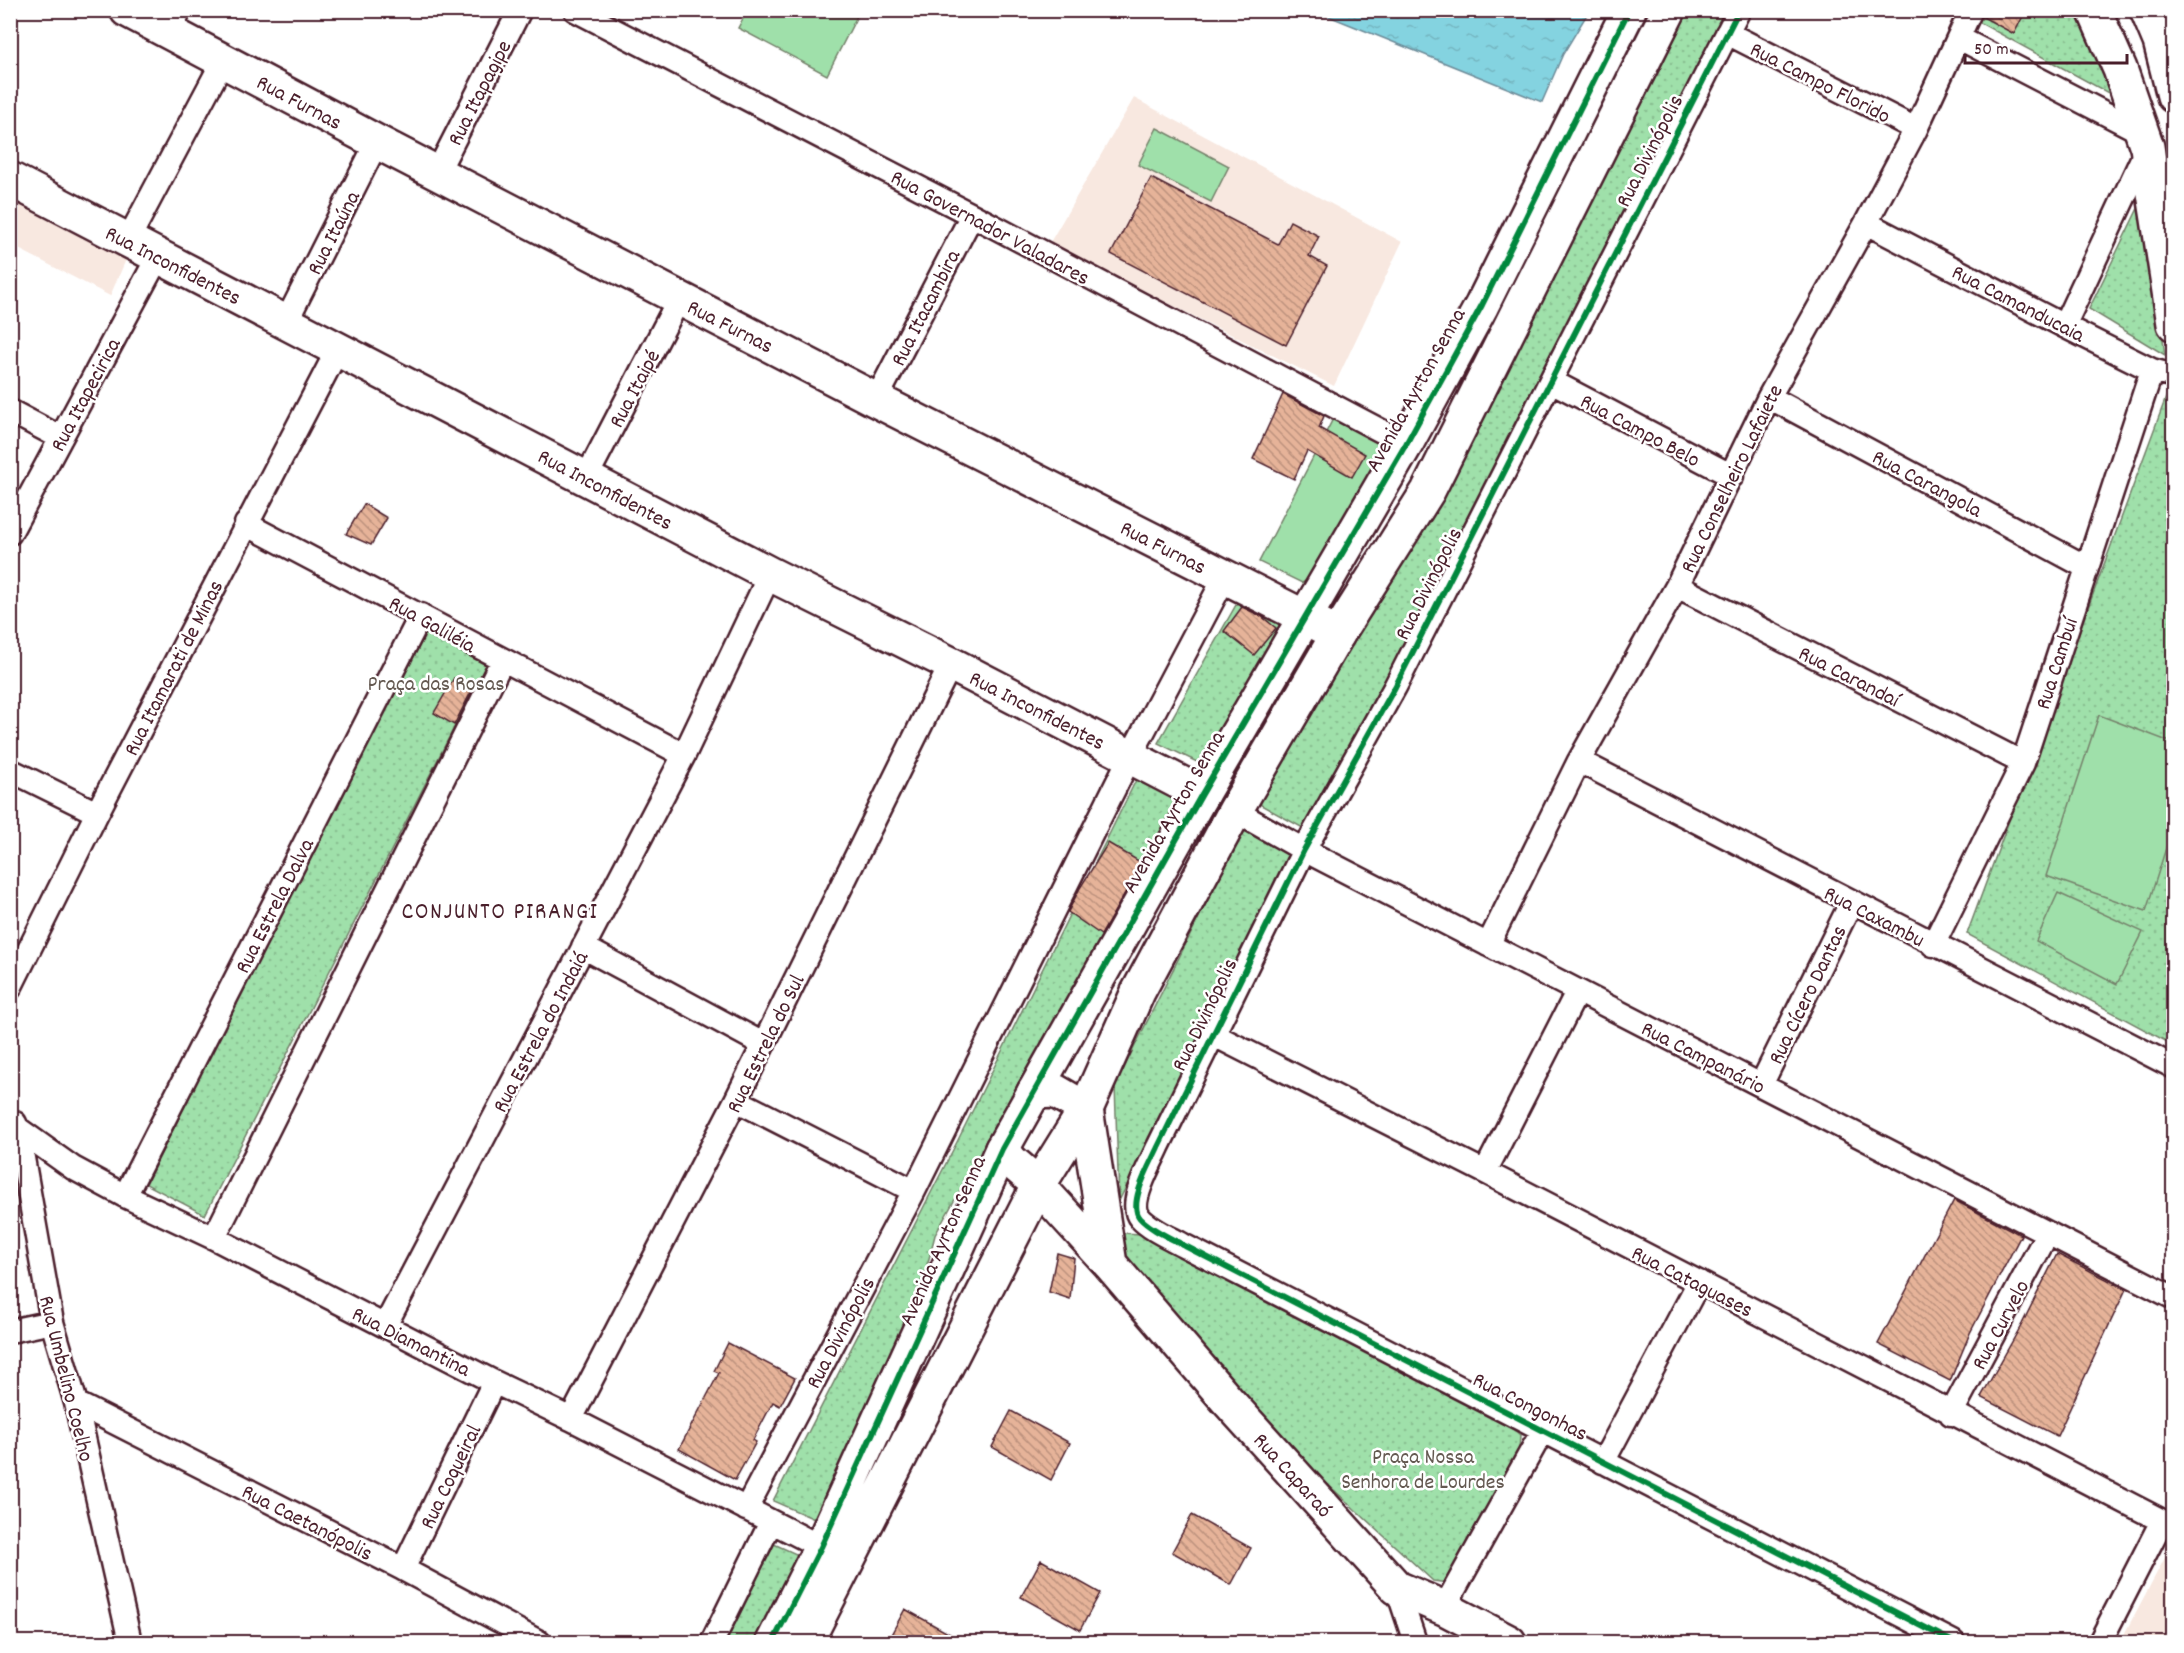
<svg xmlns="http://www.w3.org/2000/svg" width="2184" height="1653" font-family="Dekko,sans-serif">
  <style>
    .built { fill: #f8e8e0 }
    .grass { fill: url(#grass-dots); stroke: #74806a; stroke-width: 1.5 }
    .garden { fill: #9fe0aa; stroke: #74806a; stroke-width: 1.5 }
    .water { fill: url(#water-ripples); stroke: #6d8b98; stroke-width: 1.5 }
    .building { fill: url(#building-back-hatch); stroke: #4a1f2b; stroke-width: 1.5 }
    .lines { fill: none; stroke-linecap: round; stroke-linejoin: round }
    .street-casing { stroke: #4a1f2b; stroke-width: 27 }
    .secondary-casing { stroke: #4a1f2b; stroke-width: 38 }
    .primary-casing { stroke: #4a1f2b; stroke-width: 38 }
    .street { stroke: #fff; stroke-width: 22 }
    .secondary { stroke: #fff; stroke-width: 33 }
    .primary { stroke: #fff; stroke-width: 33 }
    .cycleway-casing { stroke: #fff; stroke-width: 10 }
    .cycleway { stroke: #00873e; stroke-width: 6 }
    .labels { text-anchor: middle; stroke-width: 5; stroke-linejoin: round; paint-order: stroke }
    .street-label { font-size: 22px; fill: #4a1f2b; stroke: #fff }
    .park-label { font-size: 22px; fill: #645951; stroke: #fff }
    .neighbourhood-label { font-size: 24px; letter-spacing: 1.5px; fill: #4a1f2b; stroke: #fff }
  </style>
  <defs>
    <pattern id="grass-dots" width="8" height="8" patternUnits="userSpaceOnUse" patternTransform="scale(1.5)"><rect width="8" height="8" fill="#9fe0aa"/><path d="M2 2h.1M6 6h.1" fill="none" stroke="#8ac092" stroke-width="1.8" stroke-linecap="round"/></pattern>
    <pattern id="water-ripples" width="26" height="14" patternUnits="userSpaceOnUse" patternTransform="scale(1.5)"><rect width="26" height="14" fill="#84d3e0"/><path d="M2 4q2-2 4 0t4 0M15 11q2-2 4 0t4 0" fill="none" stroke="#74b5c0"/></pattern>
    <pattern id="building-back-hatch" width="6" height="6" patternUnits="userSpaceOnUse" patternTransform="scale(1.5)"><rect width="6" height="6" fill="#e6b399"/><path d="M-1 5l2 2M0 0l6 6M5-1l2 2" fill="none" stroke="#bc917d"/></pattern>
  </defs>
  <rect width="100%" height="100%" fill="#fff"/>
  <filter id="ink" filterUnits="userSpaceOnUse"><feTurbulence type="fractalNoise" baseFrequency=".0167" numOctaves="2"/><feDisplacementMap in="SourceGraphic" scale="12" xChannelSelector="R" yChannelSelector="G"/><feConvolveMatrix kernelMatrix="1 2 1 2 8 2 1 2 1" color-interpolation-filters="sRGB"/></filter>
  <g filter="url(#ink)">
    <!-- built -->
    <path class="built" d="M1134,98L1402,242L1334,386L1049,244Z
      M10,193L128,255L110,296L11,245Z
      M2169,1550L2173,1553V1642H2120Z"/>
    <!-- grass -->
    <path class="grass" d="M1688,11H1728L1389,687L1303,828L1261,805L1258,794L1450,465L1658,73Z
      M1978,11H2086L2132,106L1973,19Z
      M2145,194L2165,355L2089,309Z
      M2173,390V1045L1967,934L2168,392Z
      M1245,589L1290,614L1201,764L1158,743Z
      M423,627L487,663L205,1215L146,1184Z
      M1141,770L1194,800L1067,999L935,1235L921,1290L819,1521L773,1501L957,1142Z
      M1244,827L1289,854L1119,1201L1115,1086Z
      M1122,1233L1141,1234L1281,1302L1509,1425L1520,1435L1519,1451L1455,1584L1433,1581L1299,1458L1118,1253Z
      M774,1544L805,1558L764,1642H726Z"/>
    <!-- garden -->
    <path class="garden" d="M747,11H846L857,16L827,75L738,28Z
      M1157,128L1229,166L1211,202L1138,165Z
      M1335,415L1391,437L1315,576L1302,583L1259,562Z
      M2099,715L2173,743V826L2146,911L2046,876Z
      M2058,893L2143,932L2117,984L2036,941Z"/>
    <!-- water -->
    <path class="water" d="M1316,11H1589L1563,54L1542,102Z"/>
    <!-- building -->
    <path class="building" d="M1984,10H2026L2014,34L1983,17Z
      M1151,178L1278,244L1290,221L1319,236L1309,256L1327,266L1286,345L1111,254Z
      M1283,394L1324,416L1319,428L1365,454L1352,477L1307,451L1294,479L1253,459Z
      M364,504L387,518L371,545L346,534Z
      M1242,607L1261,616L1276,628L1254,655L1224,631Z
      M454,678L473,688L454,725L434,713Z
      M1108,843L1142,863L1101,935L1068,912L1080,888Z
      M1954,1200L2021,1235L1970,1333L1950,1381L1878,1344Z
      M1057,1253L1074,1258L1070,1299L1049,1292Z
      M2057,1254L2126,1289L2057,1436L1981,1397L2022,1324Z
      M728,1343L795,1378L780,1406L773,1402L753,1440L756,1442L735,1480L679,1449L719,1373L714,1371Z
      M1011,1411L1070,1443L1051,1480L992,1447Z
      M1192,1515L1251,1548L1231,1585L1172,1552Z
      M1041,1560L1100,1593L1080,1630L1021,1597Z
      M905,1609L964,1642H887Z"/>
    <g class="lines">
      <defs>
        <path id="street" d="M575,10L972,215L1406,444
          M1739,10L1395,687L1304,850L1158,1147C1151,1163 1127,1203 1140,1218C1151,1230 1171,1238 1185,1246L1953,1642
          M169,31L180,10
          M1727,33L1916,129
          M1959,38L2143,133
          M437,173L520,10
          M1866,223L2064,326L2152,370L2174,376
          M128,240L223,61
          M286,322L377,142
          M2064,326L2147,148
          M1551,381L1732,476
          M1769,397L2086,567
          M876,400L972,215
          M10,411L61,438
          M586,478L679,299
          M246,524C392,600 537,679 684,755
          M10,533L159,255
          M1677,586L2023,763
          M1579,761L2174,1067
          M10,770L97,813
          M1235,811L1304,850L2174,1298
          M1488,945L1579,761L1677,586L1769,397L1866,223L1916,129L1971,10
          M1933,945L2023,763L2152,370
          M583,947L763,1044
          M10,988L97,813L338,349
          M1212,1034L1485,1172L2174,1527
          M1761,1085L1851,903
          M736,1100L914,1191
          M10,1123L73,1168L125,1196L214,1238L494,1382L571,1419L821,1547
          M15,1123L18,1130L52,1322L76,1403L130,1642
          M1485,1172L1577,992
          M125,1196L421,615
          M214,1238L502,661
          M385,1326L684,755L770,574
          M10,1331L52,1322
          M76,1403L403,1569L539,1642
          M1951,1414L2047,1234
          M571,1419L736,1100L951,664
          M1603,1462L1699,1282
          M746,1509L914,1191L1130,757L1225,577
          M403,1569L494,1382
          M1397,1588L1415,1642
          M1444,1608L1542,1432
          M712,1642L771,1522
          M2100,1642L2162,1521"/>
        <path id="secondary" d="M127,10L377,142L876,400L1338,634
          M2094,10L2120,69L2147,147L2174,324
          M2147,10L2160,41L2174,96
          M10,179L770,574L951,664L1202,794
          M1034,1092L1055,1091L1086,1109L1110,1264
          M1002,1149L1011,1161L1033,1180L1110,1264L1227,1400L1397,1588L1444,1608L1509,1642"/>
        <path id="primary" d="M773,1642L821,1547L1002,1149L1202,794L1406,444L1482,305L1629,10
          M806,1642L1038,1186L1086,1109L1138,992L1235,811L1338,634L1428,491L1669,10"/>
      </defs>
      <!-- street casing -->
      <use href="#street" class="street-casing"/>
      <!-- secondary casing -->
      <use href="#secondary" class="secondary-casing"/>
      <!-- primary casing -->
      <use href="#primary" class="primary-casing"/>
      <!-- street -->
      <use href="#street" class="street"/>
      <!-- secondary -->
      <use href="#secondary" class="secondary"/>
      <!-- primary -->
      <use href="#primary" class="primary"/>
      <defs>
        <path id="cycleway" d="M1739,10L1395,687L1304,850L1158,1147C1151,1163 1127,1203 1140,1218C1151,1230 1171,1238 1185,1246L1953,1642
          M773,1642L821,1547L1002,1149L1202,794L1406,444L1482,305L1629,10"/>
      </defs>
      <!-- cycleway casing -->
      <use href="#cycleway" class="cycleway-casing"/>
      <!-- cycleway -->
      <use href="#cycleway" class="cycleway"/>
    </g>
  </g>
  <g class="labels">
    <!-- street labels -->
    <g class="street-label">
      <text transform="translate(1821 81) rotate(27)" y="8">Rua Campo Florido</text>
      <text transform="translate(478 92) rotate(-63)" y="8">Rua Itapagipe</text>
      <text transform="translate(300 101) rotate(28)" y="8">Rua Furnas</text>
      <text transform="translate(1648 150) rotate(-63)" y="8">Rua Divinópolis</text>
      <text transform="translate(991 226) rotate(28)" y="8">Rua Governador Valadares</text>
      <text transform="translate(332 232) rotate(-63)" y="8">Rua Itaúna</text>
      <text transform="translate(174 264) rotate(27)" y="8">Rua Inconfidentes</text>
      <text transform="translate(2019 302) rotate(27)" y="8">Rua Camanducaia</text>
      <text transform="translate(924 307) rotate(-63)" y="8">Rua Itacambira</text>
      <text transform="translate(731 325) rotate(27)" y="8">Rua Furnas</text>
      <text transform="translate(633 388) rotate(-62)" y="8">Rua Itaipé</text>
      <text transform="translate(1414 389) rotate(-61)" y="8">Avenida Ayrton Senna</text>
      <text transform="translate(84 394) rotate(-62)" y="8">Rua Itapecirica</text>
      <text transform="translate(1641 429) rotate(28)" y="8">Rua Campo Belo</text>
      <text transform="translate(1730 478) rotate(-64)" y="8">Rua Conselheiro Lafaiete</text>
      <text transform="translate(1928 482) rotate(28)" y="8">Rua Carangola</text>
      <text transform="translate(606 488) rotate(28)" y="8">Rua Inconfidentes</text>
      <text transform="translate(1164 546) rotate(27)" y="8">Rua Furnas</text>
      <text transform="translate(1427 583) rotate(-63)" y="8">Rua Divinópolis</text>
      <text transform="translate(433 623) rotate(29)" y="8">Rua Galiléia</text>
      <text transform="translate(2055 663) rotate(-72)" y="8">Rua Cambuí</text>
      <text transform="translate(172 667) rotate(-63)" y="8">Rua Itamarati de Minas</text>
      <text transform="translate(1850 675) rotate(27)" y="8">Rua Carandaí</text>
      <text transform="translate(1038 709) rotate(27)" y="8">Rua Inconfidentes</text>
      <text transform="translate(1172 811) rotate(-60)" y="8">Avenida Ayrton Senna</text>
      <text transform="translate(273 905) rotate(-63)" y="8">Rua Estrela Dalva</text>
      <text transform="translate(1875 915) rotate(27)" y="8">Rua Caxambu</text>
      <text transform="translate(1806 994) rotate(-64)" y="8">Rua Cícero Dantas</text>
      <text transform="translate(1203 1014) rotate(-64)" y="8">Rua Divinópolis</text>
      <text transform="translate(539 1031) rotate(-62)" y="8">Rua Estrela do Indaiá</text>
      <text transform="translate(764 1043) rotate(-64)" y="8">Rua Estrela do Sul</text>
      <text transform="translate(1704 1056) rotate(27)" y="8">Rua Campanário</text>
      <text transform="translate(941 1240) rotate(-66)" y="8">Avenida Ayrton Senna</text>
      <text transform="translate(1693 1280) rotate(27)" y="8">Rua Cataguases</text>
      <text transform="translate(1999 1324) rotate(-62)" y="8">Rua Curvelo</text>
      <text transform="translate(839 1332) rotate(-62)" y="8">Rua Divinópolis</text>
      <text transform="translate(412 1340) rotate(27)" y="8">Rua Diamantina</text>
      <text transform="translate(68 1378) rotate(76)" y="8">Rua Umbelino Coelho</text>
      <text transform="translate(1531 1405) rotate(27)" y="8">Rua Congonhas</text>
      <text transform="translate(1294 1474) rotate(48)" y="8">Rua Caparaó</text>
      <text transform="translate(449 1476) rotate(-64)" y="8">Rua Coqueiral</text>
      <text transform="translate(308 1521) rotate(27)" y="8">Rua Caetanópolis</text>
    </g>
    <!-- park labels -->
    <g class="park-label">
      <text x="436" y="690">Praça das Rosas</text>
      <text x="1423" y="1463">Praça Nossa<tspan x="1423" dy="25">Senhora de Lourdes</tspan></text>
    </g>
    <!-- neighbourhood labels -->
    <g class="neighbourhood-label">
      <text x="500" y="918">CONJUNTO PIRANGI</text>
    </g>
  </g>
  <!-- margin -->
  <rect width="2184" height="1653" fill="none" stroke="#fff" stroke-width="36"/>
  <rect x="18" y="18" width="2148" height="1617" fill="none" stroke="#4a1f2b" stroke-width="2" filter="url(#ink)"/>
  <!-- scale -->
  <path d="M1965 54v9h162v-9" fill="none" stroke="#4a1f2b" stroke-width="3"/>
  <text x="1974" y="54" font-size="18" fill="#4a1f2b" stroke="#ffffff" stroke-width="4.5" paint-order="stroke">50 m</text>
</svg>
